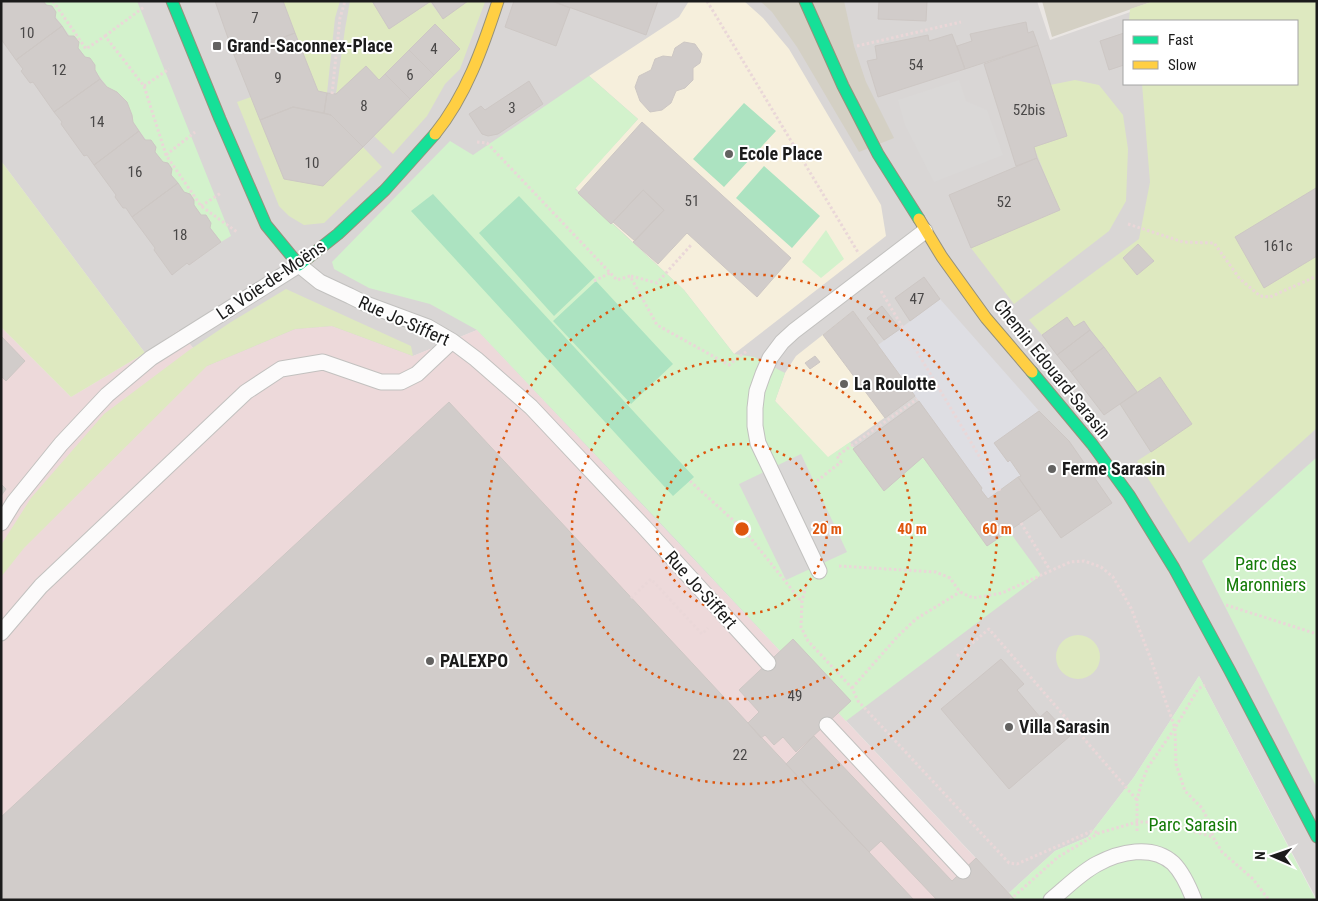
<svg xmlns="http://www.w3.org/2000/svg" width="1318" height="901" font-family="'Roboto Condensed',sans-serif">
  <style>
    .residential { fill: #d9d6d5; fill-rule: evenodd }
    .commercial { fill: #edd9da }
    .education { fill: #f6efdc }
    .construction { fill: #d4d0c4 }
    .grass { fill: #dee9c0 }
    .park { fill: #d3f2cc }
    .pitch { fill: #ace3c1 }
    .parking { fill: #dad8d7 }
    .plaza { fill: #dedee3 }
    .building { fill: #d1ccca; stroke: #cdc7c4 }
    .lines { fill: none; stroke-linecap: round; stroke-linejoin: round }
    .lane-casing { stroke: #c2c1bf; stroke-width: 17 }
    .fast-casing { stroke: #95917b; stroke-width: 13 }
    .slow-casing { stroke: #95917b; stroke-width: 13 }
    .path { stroke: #ead7d8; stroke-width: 3; stroke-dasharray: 2.5 2.5; stroke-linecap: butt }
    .lane { stroke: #fcfbfb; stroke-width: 15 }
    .fast { stroke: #16e098; stroke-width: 11 }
    .slow { stroke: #ffcf43; stroke-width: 11 }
    .ring { fill: none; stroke: #de560d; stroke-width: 2.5; stroke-dasharray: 2.5 5 }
    .poi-dot { fill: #636261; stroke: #fff; stroke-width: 2 }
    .labels { text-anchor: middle; stroke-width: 4; stroke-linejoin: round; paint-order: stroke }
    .number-label { font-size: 15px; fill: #4a4848 }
    .poi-label { font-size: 18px; font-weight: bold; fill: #1b1b1b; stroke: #fff; text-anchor: start }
    .street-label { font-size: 18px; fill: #1b1b1b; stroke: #fff }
    .park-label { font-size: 18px; fill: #147b07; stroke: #fff }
    .centre { fill: #de560d; stroke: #fff; stroke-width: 2.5 }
    .ring-label { font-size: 15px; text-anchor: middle; font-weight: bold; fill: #de560d; stroke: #fff; stroke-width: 4; stroke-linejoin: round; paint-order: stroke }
  </style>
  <rect width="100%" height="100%" fill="#eae6e3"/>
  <!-- residential -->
  <path class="residential" d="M1,1H1037L1050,40L1162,1H1317V900L1199,676L1134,777L1088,837L1055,851L1009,893L477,330L413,356L207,366L179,330L145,353L1,161ZM1124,21H1297V84H1124Z"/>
  <!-- commercial -->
  <path class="commercial" d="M332,326L413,356L477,330L1015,900H1V327L71,397L145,353L179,330L207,366L295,329Z"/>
  <!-- education -->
  <path class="education" d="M689,1H744L763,18L789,49L881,205L886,236L734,354L684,290L575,188L638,119L589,76L679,17Z
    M853,311L915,396L828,458L775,401L785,373L796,356Z"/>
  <!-- construction -->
  <path class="construction" d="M760,1H844L854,46L866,82L894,138L859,152L797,47L772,12Z
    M1042,1H1154L1052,37Z"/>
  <!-- grass -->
  <path class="grass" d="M283,1H340L335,18L327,93L318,91L295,33Z
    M350,1H372L389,29L430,2L443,19L468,1L485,2L460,69L445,84L427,116L393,154L374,136L434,75L409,50L379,80L366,66L336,94L345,29Z
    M1154,1H1317V428L1189,543L1137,461L1151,452L1120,404L1137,391L1084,321L1074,327L1067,317L1042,335L1029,320L1139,239L1150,182L1142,84H1297V21H1129L1130,9Z
    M1075,80L1099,85L1123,115L1128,149L1126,201L1109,231L1014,304L971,248L1059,210L1034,147L1067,136L1050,85Z
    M251,97L284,179L363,147L382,167L324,223L304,225L289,216L279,206L237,102Z
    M1,161L145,353L71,397L1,327Z
    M286,289L411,346L413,356L332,326L295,329L207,366L24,548L1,577V545L31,498L104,414L188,351L231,322Z
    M1056 657a22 22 0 1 1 44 0a22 22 0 1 1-44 0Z"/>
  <!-- park -->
  <path class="park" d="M44,1H137L231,236L221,242Z
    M589,76L638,119L575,189L684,290L734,354L754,357L785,373L775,401L828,457L850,442L884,491L923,457L987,546L1009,531L1041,575L846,721L666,529L477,330L430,304L369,288L334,269L332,262L450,141L473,155Z
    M826,230L844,259L821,278L802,262Z
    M1317,457V788L1202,561Z
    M1199,676L1316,900H1015L1009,893L1055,851L1088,837L1134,777Z"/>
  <!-- pitch -->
  <path class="pitch" d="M744,103L776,131L724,187L693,159Z
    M764,166L820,216L792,248L736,198Z
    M433,194L694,477L673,496L411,211Z
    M519,196L595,277L554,316L479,233Z
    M596,281L673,364L631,404L553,321Z"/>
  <!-- parking -->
  <path class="parking" d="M959,80L966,101L987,110L1003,155L934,182L905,125L898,100Z
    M801,454L847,552L786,580L739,484Z"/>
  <!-- plaza -->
  <path class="plaza" d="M940,299L1039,411L994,443L1008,462L1010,460L1021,476L988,499L981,490L982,488L878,345Z"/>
  <!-- building -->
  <path class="building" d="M1,1H43L46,5L52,6L56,12L55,18L62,26L16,60L1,39Z
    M215,1H283L295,33L234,55Z
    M372,1H431L389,29Z
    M431,1H468L443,19Z
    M514,1H552L570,8L556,46L505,27Z
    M552,1H658L646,35Z
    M879,1H927L926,21L878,19Z
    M1026,22L1028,33L1033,31L1038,45L965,69L957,46L972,41L970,34Z
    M435,24L460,49L434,75L409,50Z
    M62,26L68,36H74L79,42L78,48L85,57L90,58L95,65V70L100,79L54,112L33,82L30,83L21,71L23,69L16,60Z
    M295,33L318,91L327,93L324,113L293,107L260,120L234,55Z
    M1124,33V65L1109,70L1100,41Z
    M952,34L965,69L878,97L867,61L877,59L875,46L928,35L929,41Z
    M684,42L695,44L702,54L700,63L693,68V80L685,88L676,91L671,103L662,110L650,112L640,101L635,87L639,76L651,70L655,59L663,56L672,57L675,48Z
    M1038,45L1067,136L1034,147L1037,158L1016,166L984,64Z
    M409,50L434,75L410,99L385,74Z
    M366,66L379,80L385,74L410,99L363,147L331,115L324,113L327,93L336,94Z
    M100,79L107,87L117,92L127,102L132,115L133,122L139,131L94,165L87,155L84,156L61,124L62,122L54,112Z
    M529,81L543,104L498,134L488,136L482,134L469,114L481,106L485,110Z
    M293,107L331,115L363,147L323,186L284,179L260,120Z
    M642,122L791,258L757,297L687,233L658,264L633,242L664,210L643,190L611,224L578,193Z
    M139,131L145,140H151L156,147L155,152L163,162L168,163L172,169L171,175L178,183L132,217L126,208H123L115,197L116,195L94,165Z
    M1037,158L1060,210L971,248L949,195Z
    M178,183L184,192L190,194L194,200V205L201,215H206L211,223L210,228L221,242L189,265L187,263L172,275L154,250L155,248L132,217Z
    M1316,188L1317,189V256L1264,288L1235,237Z
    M643,190L664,210L635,241L613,222Z
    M1138,244L1154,261L1137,275L1123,258Z
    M924,277L940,299L910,321L895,298Z
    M882,306L900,329L884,340L867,318Z
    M853,311L915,396L885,418L823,335Z
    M1067,317L1074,327L1084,321L1090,330L1057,355L1042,335Z
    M1090,330L1104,347L1071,372L1057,355Z
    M1,336L25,361L6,381L1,376Z
    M1104,347L1137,392L1104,415L1071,372Z
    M815,356L820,362L810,369L805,363Z
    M1160,377L1192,424L1151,452L1120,404Z
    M919,401L982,488L981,490L988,499L1018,477L1041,509L987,546L923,457L884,491L853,449Z
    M449,402L748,723L914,900H1V817Z
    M1039,411L1069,441L1112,503L1061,538L1018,477L1021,476L1010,460L1008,462L994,443Z
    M1,484L6,489L1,496Z
    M793,639L851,701L796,752L783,737L774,745L765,735L761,738L748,723L759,712L739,690Z
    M1001,659L1024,684L1017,690L1040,717L1047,711L1070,736L1009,789L941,709Z
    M814,736L952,881L976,858L1015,900H937L881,841L869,852L786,764Z"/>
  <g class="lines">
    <defs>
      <path id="lane" d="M1,523L14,502L61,444L107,395L151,358L299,265L320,282L350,296L366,304L428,327L452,341L476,359L531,407L644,527L768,663
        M819,571L758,443L755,426V408L757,391L763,374L770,358L782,342L794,331L925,231
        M1,633L41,586L246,392L281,369L323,362L381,382H401L417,374L452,341
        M827,725L963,871
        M1051,900C1066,888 1080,873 1097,864C1119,852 1152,844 1173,863C1183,873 1189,887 1194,900"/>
      <path id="fast" d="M172,1L220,119L266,225L299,265L338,234L385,190L435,134
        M805,1L843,86L878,154L919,219
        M1032,372L1092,444L1129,495L1174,568L1230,671L1317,837"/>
      <path id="slow" d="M435,134C466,96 483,47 498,1
        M919,219L942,257L986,318L1032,372"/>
    </defs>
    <!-- lane casing -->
    <use href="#lane" class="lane-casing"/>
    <!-- fast casing -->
    <use href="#fast" class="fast-casing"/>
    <!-- slow casing -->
    <use href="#slow" class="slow-casing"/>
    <!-- path -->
    <path class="path" d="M53,1L86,49L105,36L144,86L166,155L201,206L237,232
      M707,1L859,254
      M105,36L144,7
      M857,46L961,22
      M144,86L169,69
      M332,94L340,18L345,1
      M477,142L487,143L617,280L630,276L657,325L729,365L748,350
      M166,155L195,132
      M201,206L221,193
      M1128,224L1183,242L1214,243L1240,279L1260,296L1270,297L1317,276
      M631,276L657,283L692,244
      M594,281L610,273
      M881,291L1000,491
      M690,481L745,531L801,601
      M817,481L841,462L837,456L917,399
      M1021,523L1050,570
      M839,566L936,572L950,578L960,592L973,598L1002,593L1070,562L1084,561L1101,567L1113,577L1131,608L1150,657L1175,728L1176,764L1185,791L1202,808L1208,820L1213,837L1222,852L1253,879L1269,900
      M806,586L802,601L801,627L808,641L852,688L858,701L1009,863L1017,864L1092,831L1099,833
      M631,598L651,579L702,634L708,628
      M1226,605L1317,634
      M957,656L989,629L1137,800
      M852,688L898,636L916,619L960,592
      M1137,831V800L1141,784L1148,767L1175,728L1198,689L1205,685
      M1010,900L1058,857L1099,833L1137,822H1153L1175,826L1213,837"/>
    <!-- lane -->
    <use href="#lane" class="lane"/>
    <!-- fast -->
    <use href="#fast" class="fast"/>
    <!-- slow -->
    <use href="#slow" class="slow"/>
  </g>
  <!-- distance rings -->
  <g class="ring">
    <circle cx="742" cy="529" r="85"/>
    <circle cx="742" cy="529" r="170"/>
    <circle cx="742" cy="529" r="255"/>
  </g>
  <!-- markers -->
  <g class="poi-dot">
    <rect x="212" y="41" width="10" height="10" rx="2.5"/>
    <circle cx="729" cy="154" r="5"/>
    <circle cx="844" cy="384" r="5"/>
    <circle cx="1052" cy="469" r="5"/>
    <circle cx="430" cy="661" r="5"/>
    <circle cx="1009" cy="727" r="5"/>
  </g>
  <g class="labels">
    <!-- number labels -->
    <g class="number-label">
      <text x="255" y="23">7</text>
      <text x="27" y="38">10</text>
      <text x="434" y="54">4</text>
      <text x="916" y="70">54</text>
      <text x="59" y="75">12</text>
      <text x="410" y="80">6</text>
      <text x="278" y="83">9</text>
      <text x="364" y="111">8</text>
      <text x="512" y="113">3</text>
      <text x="1029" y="115">52bis</text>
      <text x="97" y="127">14</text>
      <text x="312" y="168">10</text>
      <text x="135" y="177">16</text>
      <text x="692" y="206">51</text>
      <text x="1004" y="207">52</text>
      <text x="180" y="240">18</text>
      <text x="1278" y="251">161c</text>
      <text x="917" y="304">47</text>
      <text x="795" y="701">49</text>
      <text x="740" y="760">22</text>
    </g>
    <!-- poi labels -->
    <g class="poi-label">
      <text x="227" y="52">Grand-Saconnex-Place</text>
      <text x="739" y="160">Ecole Place</text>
      <text x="854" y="390">La Roulotte</text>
      <text x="1062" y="475">Ferme Sarasin</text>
      <text x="440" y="667">PALEXPO</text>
      <text x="1019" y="733">Villa Sarasin</text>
    </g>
    <!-- street labels -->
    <g class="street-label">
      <text transform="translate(271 280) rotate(-34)" y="6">La Voie-de-Moëns</text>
      <text transform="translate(404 321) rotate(24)" y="6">Rue Jo-Siffert</text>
      <text transform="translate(1052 369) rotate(51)" y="6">Chemin Edouard-Sarasin</text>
      <text transform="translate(701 590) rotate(48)" y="6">Rue Jo-Siffert</text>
    </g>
    <!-- park labels -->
    <g class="park-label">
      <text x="1266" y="570">Parc des<tspan x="1266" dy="21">Maronniers</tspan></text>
      <text x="1193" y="831">Parc Sarasin</text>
    </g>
  </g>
  <circle cx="742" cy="529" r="8" class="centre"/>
  <g class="ring-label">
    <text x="827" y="534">20 m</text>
    <text x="912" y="534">40 m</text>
    <text x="997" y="534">60 m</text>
  </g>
  <!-- border -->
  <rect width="1318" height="901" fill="none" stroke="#1b1b1b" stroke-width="5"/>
  <!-- legend -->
  <rect x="1123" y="20" width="175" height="65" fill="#ffffff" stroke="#a4a4a4"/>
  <rect x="1133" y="36" width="25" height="8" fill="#16e098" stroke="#a4a4a4"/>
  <text x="1168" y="45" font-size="15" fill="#1b1b1b">Fast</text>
  <rect x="1133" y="61" width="25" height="8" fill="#ffcf43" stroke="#a4a4a4"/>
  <text x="1168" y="70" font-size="15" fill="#1b1b1b">Slow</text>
  <!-- north arrow -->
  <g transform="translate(1273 856) rotate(272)" stroke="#ffffff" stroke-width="4" paint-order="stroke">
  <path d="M0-4L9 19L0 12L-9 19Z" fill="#1b1b1b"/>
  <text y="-8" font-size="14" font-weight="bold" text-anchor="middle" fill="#1b1b1b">N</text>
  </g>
</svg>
